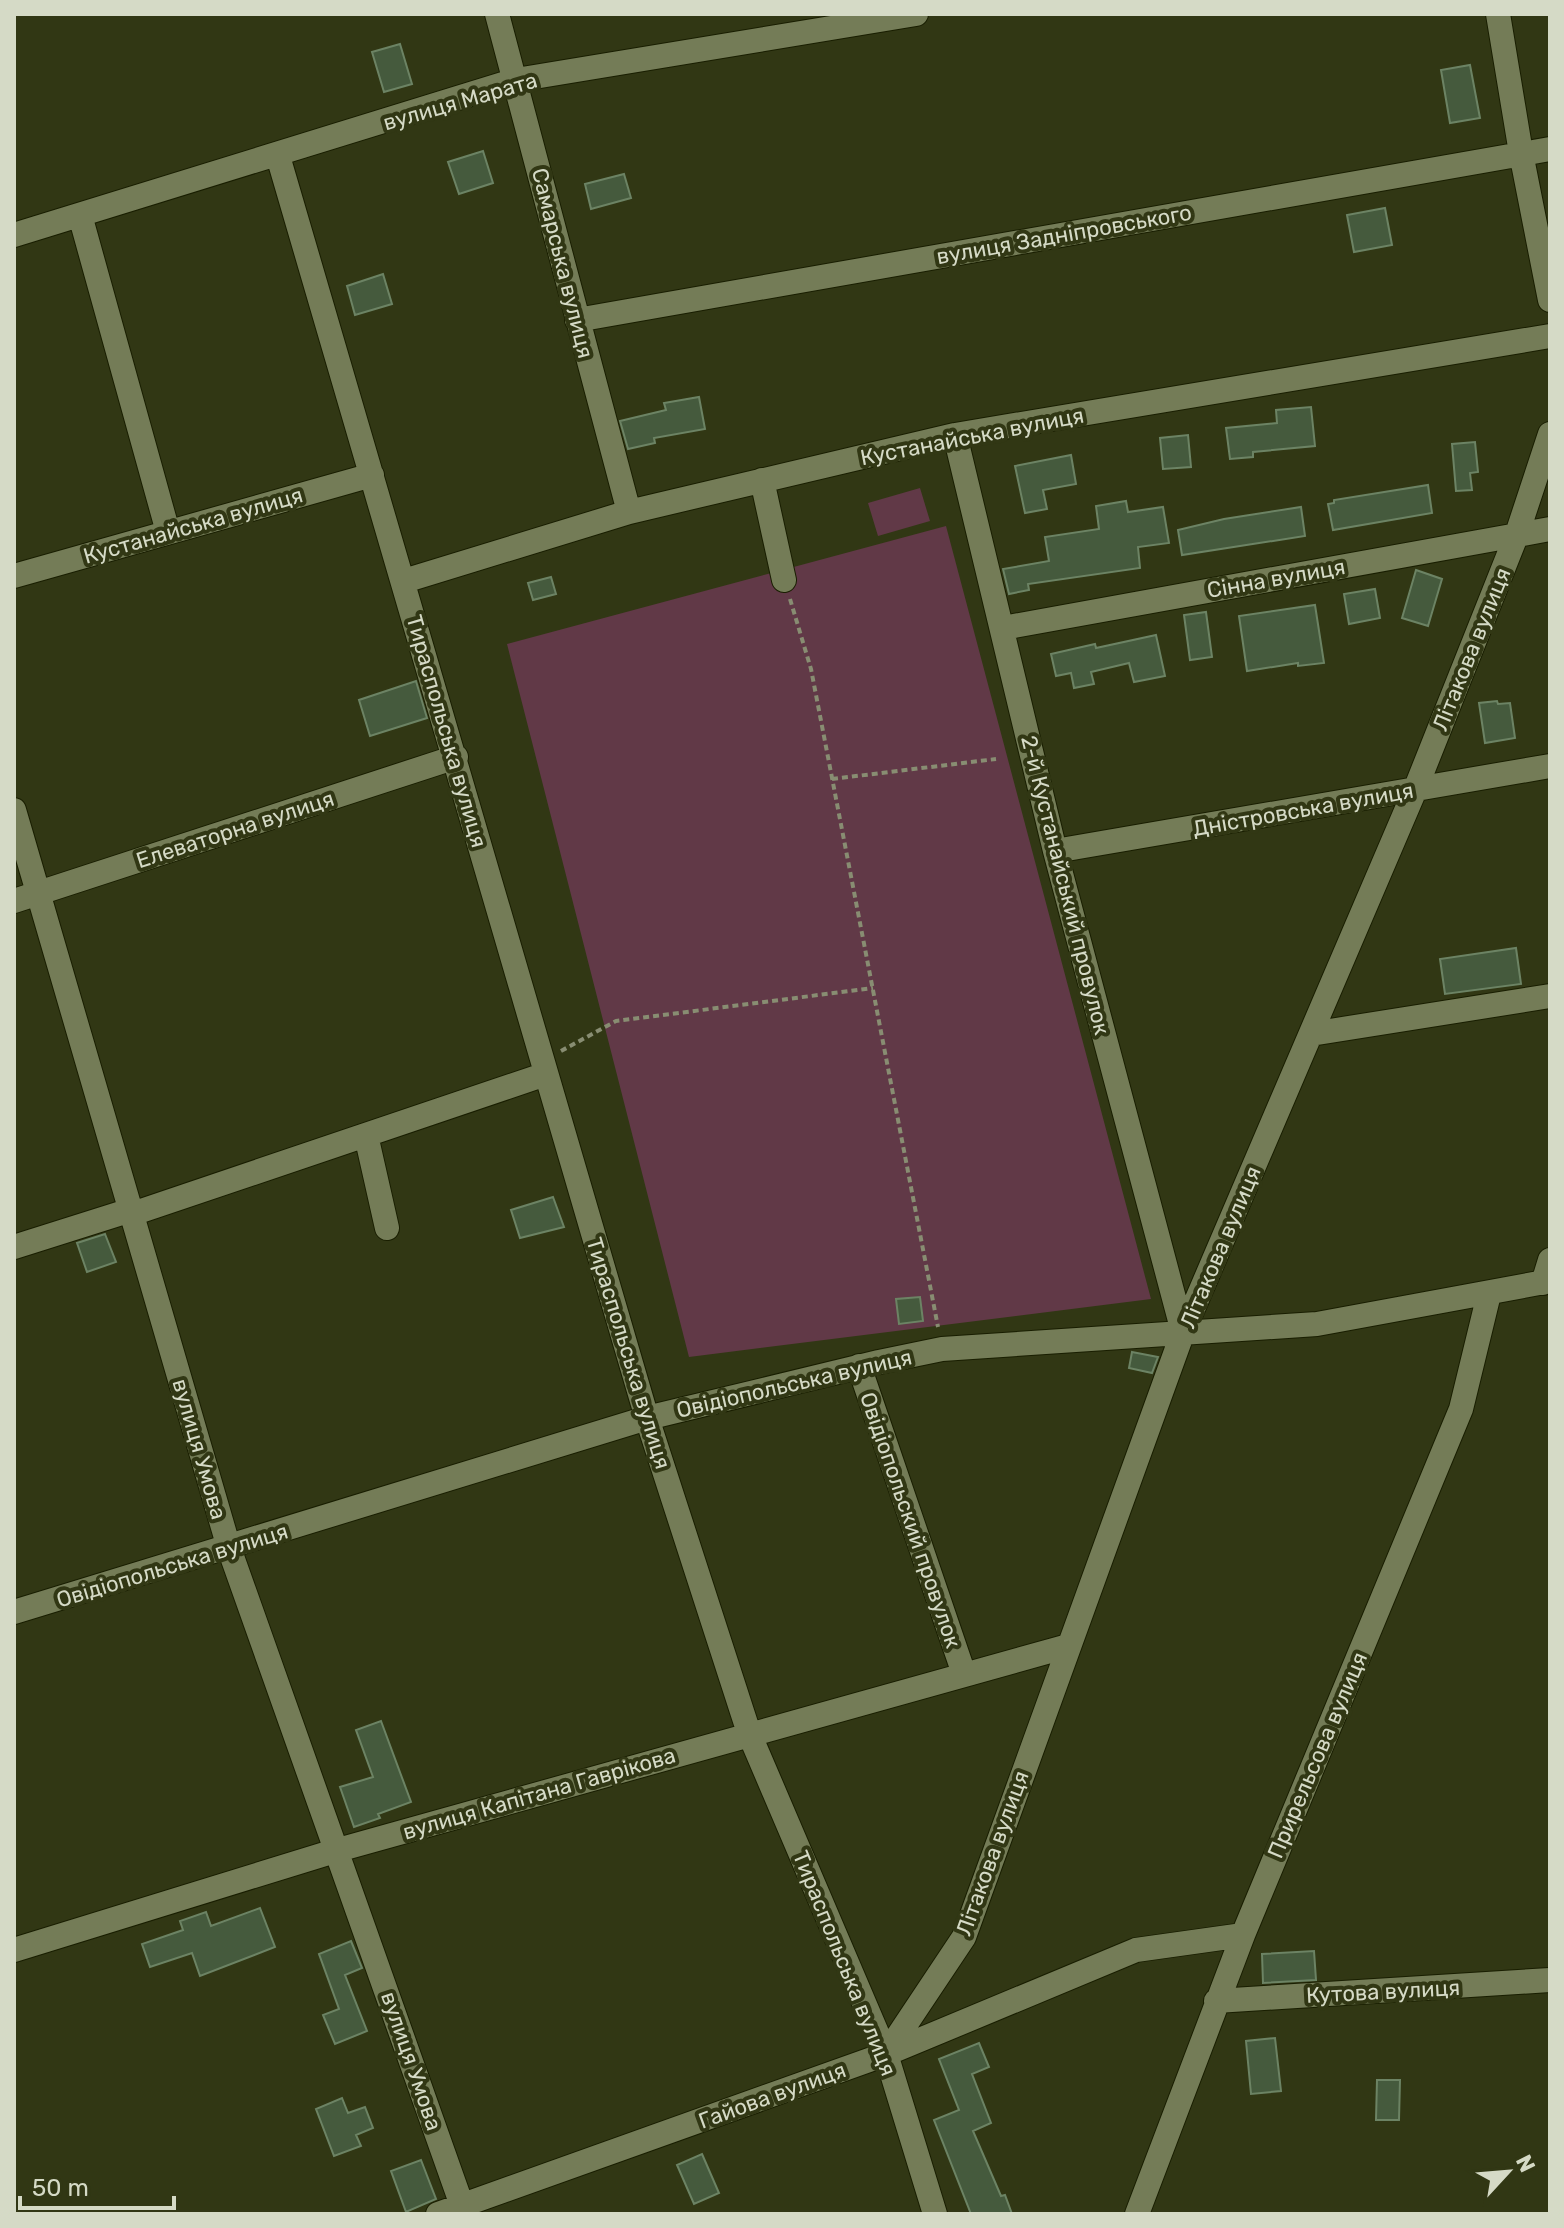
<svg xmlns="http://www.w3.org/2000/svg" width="1564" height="2228" font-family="Rubik,sans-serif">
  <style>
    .green { fill: #613947 }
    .building { fill: #455a3d; stroke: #6c8364; stroke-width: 2 }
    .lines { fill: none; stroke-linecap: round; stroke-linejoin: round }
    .minor-casing { stroke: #191e00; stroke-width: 26 }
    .path { stroke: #888d72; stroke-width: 4; stroke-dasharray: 6 4; stroke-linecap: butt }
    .minor { stroke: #747c57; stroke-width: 24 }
    .labels { text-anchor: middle; stroke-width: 8; stroke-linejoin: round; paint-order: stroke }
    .street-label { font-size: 22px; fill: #d5dac6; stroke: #313714 }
  </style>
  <rect width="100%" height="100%" fill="#313714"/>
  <!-- green -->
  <path class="green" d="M920,488L930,521L878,536L868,503Z
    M946,526L1151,1299L689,1357L507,644Z"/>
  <!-- building -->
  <path class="building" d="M400,44L412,84L384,92L372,52Z
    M1470,65L1480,118L1450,123L1441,70Z
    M483,151L493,183L459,194L448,162Z
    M624,174L631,198L591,209L585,184Z
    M1385,208L1392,245L1354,252L1347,215Z
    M383,274L392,304L355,315L347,286Z
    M699,397L705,429L654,438L655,443L628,449L620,421L666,410L664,403Z
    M1311,407L1315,446L1253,452V457L1230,459L1226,428L1277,423L1276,410Z
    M1188,435L1191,467L1163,469L1160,438Z
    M1475,442L1478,472L1470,473L1472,490L1456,491L1452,444Z
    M1071,455L1076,484L1043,490L1047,509L1025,513L1015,466Z
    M1428,485L1432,513L1333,530L1328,504L1334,503V500Z
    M1126,501L1128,512L1163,507L1169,543L1138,547L1140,568L1028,584L1029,590L1009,594L1003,569L1049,561L1045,537L1099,529L1096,506Z
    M1301,507L1305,536L1182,555L1178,530L1224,519Z
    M1416,570L1442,579L1428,626L1402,618Z
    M551,577L556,594L533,600L528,583Z
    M1375,589L1380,618L1349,624L1344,594Z
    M1315,605L1324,663L1298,666V663L1247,671L1239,616Z
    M1206,612L1212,657L1190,660L1184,615Z
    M1156,635L1165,676L1134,682L1129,663L1091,672L1094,684L1074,688L1071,673L1056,676L1051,654L1095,644L1096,648Z
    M416,681L427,718L370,736L359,700Z
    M1497,701L1498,704L1510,703L1515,738L1485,743L1479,703Z
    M1516,948L1521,984L1445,994L1440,959Z
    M553,1197L564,1227L520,1238L511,1210Z
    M105,1234L116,1262L87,1272L77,1243Z
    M920,1297L923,1321L899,1324L896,1299Z
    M1132,1352L1158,1357L1152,1373L1129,1368Z
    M381,1721L411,1802L378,1814L380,1818L354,1827L340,1787L373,1777L356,1730Z
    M260,1908L275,1947L200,1976L192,1953L150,1967L142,1944L183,1930L180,1921L206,1912L211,1926Z
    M351,1941L362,1968L345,1975L367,2031L335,2044L323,2015L339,2009L319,1954Z
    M1314,1951L1316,1980L1263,1983L1262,1954Z
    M1275,2038L1281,2091L1251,2094L1246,2041Z
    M979,2043L989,2067L972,2074L991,2123L973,2131L1001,2196L1005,2195L1012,2214H971L934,2120L959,2110L939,2059Z
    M1377,2080H1400L1399,2120H1376Z
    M342,2098L348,2113L365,2107L373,2128L356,2135L361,2146L334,2156L316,2109Z
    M702,2154L719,2193L694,2204L677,2165Z
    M421,2160L436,2199L406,2212L391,2171Z"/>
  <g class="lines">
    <defs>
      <path id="minor" d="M497,14L629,512
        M1498,14L1521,153L1550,300
        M278,156L647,1418L749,1733L886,2054L935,2214
        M80,215L168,532
        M14,235L516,80L916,14
        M577,320L1550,149
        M955,435L1055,851L1183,1332
        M762,480L784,580
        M14,576L372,475
        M404,581L629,512L955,435L1550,336
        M1003,628L1550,529
        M14,810L229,1548L465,2214
        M1055,851L1550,766
        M14,901L456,757
        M1311,1034L1550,996
        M366,1135L387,1228
        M132,1214L546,1074
        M14,1247L131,1210
        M1543,1283L1550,1260
        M859,1366L964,1674
        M14,1612L647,1418L879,1362L942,1349L1317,1324L1550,1281
        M14,1950L338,1850L1068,1646
        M1216,2001L1550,1980
        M886,2054L964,1937L1183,1332L1415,790L1517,534L1550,434
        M438,2214L886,2054L1136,1950L1243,1935
        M1137,2214L1243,1935L1461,1409L1489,1294"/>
    </defs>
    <!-- minor casing -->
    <use href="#minor" class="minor-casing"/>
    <!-- path -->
    <path class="path" d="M790,599L811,669L938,1327
      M832,779L996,759
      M561,1051L616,1021L873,988"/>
    <!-- minor -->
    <use href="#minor" class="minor"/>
  </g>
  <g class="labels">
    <!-- street labels -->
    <g class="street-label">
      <text transform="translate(460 101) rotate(-16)" y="8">вулиця Марата</text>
      <text transform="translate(1064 234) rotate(-10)" y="8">вулиця Задніпровського</text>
      <text transform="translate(563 263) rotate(76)" y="8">Самарська вулиця</text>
      <text transform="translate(972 436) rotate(-11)" y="8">Кустанайська вулиця</text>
      <text transform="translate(193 525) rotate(-16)" y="8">Кустанайська вулиця</text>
      <text transform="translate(1276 578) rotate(-10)" y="8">Сінна вулиця</text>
      <text transform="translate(1471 649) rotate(-68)" y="8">Літакова вулиця</text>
      <text transform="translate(447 731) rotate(74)" y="8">Тираспольська вулиця</text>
      <text transform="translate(1303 809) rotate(-10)" y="8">Дністровська вулиця</text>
      <text transform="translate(235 829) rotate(-18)" y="8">Елеваторна вулиця</text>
      <text transform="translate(1066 885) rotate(76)" y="8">2-й Кустанайський провулок</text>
      <text transform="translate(1220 1247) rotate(-67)" y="8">Літакова вулиця</text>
      <text transform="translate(629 1353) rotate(73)" y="8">Тираспольська вулиця</text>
      <text transform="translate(794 1383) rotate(-13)" y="8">Овідіопольська вулиця</text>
      <text transform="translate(200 1449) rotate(74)" y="8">вулиця Умова</text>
      <text transform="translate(911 1520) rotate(71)" y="8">Овідіопольский провулок</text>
      <text transform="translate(172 1565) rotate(-17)" y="8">Овідіопольська вулиця</text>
      <text transform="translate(1317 1755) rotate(-67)" y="8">Прирельсова вулиця</text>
      <text transform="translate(539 1793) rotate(-16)" y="8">вулиця Капітана Гаврікова</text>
      <text transform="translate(992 1853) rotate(-70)" y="8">Літакова вулиця</text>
      <text transform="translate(845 1963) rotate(68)" y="8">Тираспольська вулиця</text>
      <text transform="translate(1383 1991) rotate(-3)" y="8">Кутова вулиця</text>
      <text transform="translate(412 2061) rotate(71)" y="8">вулиця Умова</text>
      <text transform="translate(772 2095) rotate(-20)" y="8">Гайова вулиця</text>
    </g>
  </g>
  <!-- border -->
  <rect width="1564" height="2228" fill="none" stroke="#d5dac6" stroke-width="32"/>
  <!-- north arrow -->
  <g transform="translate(1508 2172) rotate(64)" stroke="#313714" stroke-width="6" paint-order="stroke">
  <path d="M0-6L14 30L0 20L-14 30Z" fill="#d5dac6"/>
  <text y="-12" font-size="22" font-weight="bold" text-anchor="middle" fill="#d5dac6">N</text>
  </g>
  <!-- scale -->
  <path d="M20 2196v12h154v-12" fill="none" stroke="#d5dac6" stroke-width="4"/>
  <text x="32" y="2196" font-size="24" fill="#d5dac6" stroke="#313714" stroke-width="6" paint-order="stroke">50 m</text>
</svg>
